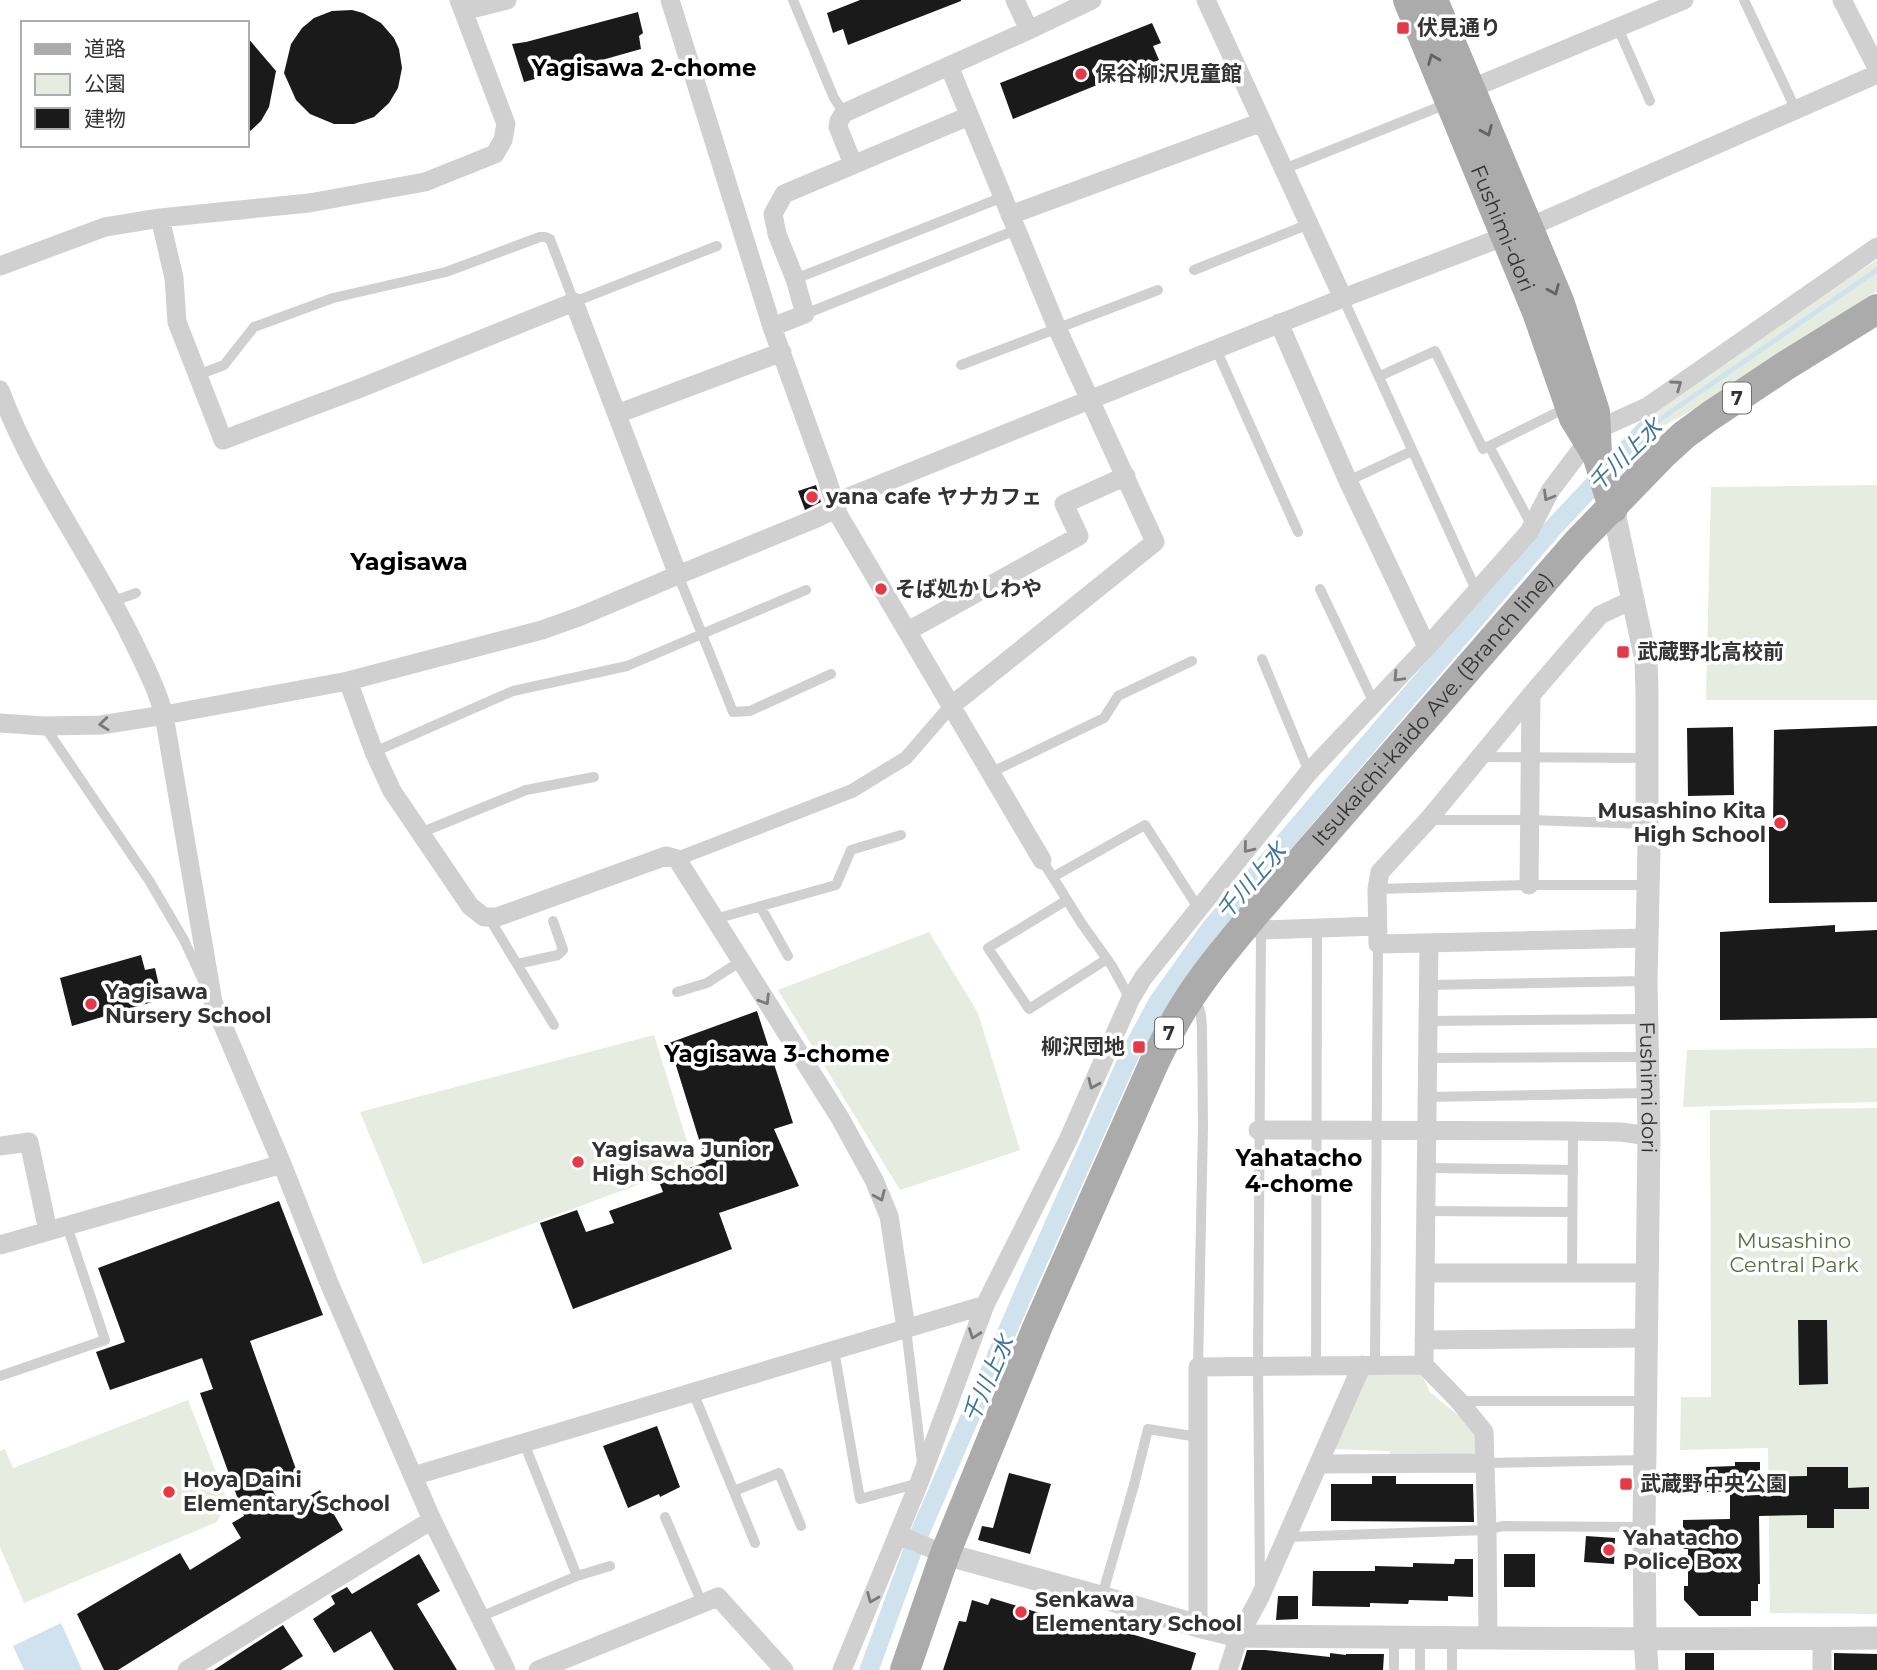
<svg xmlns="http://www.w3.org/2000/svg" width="1877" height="1670" font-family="Montserrat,'Noto Sans JP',sans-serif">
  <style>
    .green { fill: #e6ecdf }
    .water { fill: #cfe2ee }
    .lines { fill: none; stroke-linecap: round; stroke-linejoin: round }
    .stream { stroke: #cfe2ee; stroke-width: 5 }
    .canal { stroke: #cfe2ee; stroke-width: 19 }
    .building { fill: #1a1a1a }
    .service { stroke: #d0d0d0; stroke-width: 10 }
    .pedestrian { stroke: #d0d0d0; stroke-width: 14 }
    .minor { stroke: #d0d0d0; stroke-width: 19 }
    .tertiary { stroke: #d0d0d0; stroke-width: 23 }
    .primary { stroke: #ababab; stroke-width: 30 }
    .oneway { stroke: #636363 }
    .oneway2 { stroke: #7a7a7a }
    .poi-dot { fill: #e63946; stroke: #fff; stroke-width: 2.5 }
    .labels { text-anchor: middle; stroke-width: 7; stroke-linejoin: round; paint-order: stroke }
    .shield { fill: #fff; stroke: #707070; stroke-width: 2 }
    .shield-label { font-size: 19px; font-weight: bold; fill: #333 }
    .poi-label { font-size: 21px; font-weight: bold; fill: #333; stroke: #fff; text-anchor: start }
    .street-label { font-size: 21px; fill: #333; stroke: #fff }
    .park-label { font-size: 21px; fill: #56703f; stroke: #fff }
    .neighbourhood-label { font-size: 23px; font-weight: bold; fill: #000; stroke: #fff }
    .water-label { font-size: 23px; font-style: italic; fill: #3f7597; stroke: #fff }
    .quarter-label { font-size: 24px; font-weight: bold; fill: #000; stroke: #fff }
  </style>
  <rect width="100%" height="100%" fill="#fff"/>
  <!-- green -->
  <path class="green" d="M1877,260V291L1711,400L1656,430L1643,426L1638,417L1829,290Z
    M1877,485V700H1706L1711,487Z
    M929,932L978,1013L1020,1150L900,1190L778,990Z
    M654,1035L694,1164L423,1264L360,1112Z
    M1877,1048V1102L1683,1107L1687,1050Z
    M1877,1108V1614L1770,1613L1768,1448L1680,1450L1681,1397H1711L1710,1110Z
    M1364,1370L1420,1371L1430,1392L1480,1434L1481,1459H1390V1451L1331,1449Z
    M188,1400L227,1500L217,1522L24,1603L0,1547V1451L5,1449L13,1468Z"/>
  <!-- water -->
  <path class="water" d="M61,1623L82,1670H24L13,1646Z"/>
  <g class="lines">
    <!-- stream -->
    <path class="stream" d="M1646,429L1877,270"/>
    <!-- canal -->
    <path class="canal" d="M869,1670L915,1544L1029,1281L1129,1056L1158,1002L1210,929L1553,528L1646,429"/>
  </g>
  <!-- building -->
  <path class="building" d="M860,0H961V1L848,45L843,29L833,33L827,13Z
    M352,10L363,13L381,23L394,38L399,49L402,68L398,88L389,103L374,117L354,124H334L310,114L296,100L284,73L291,44L302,28L314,18L332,11Z
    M638,12L643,33L639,36L641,49L524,82L512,44L526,42Z
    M1152,23L1161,43L1153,46L1159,60L1013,119L1000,83Z
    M247,37L276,71L269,107L261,121L247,134Z
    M816,485L821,502L805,510L798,491Z
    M1877,726V902L1769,903V827H1773L1774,730Z
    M1733,727L1734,795L1688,796L1687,728Z
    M1835,925V932L1877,930V1018L1720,1020V932Z
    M141,955L145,970L155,968L162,999L72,1026L60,978Z
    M757,1011L793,1123L774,1129L799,1186L719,1213L732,1249L573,1309L540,1223L577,1210L586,1232L614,1223L609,1211L663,1192L658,1179L706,1162L669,1043Z
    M279,1201L323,1315L250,1341L297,1472L268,1482L284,1511L320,1490L343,1530L118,1670H104L77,1614L180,1553L190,1570L241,1538L232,1523L244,1516L200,1393L213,1389L202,1358L110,1390L96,1352L125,1342L98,1268Z
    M1798,1320H1827L1828,1384L1799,1385Z
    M657,1426L680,1487L660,1497L659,1494L628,1508L603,1446Z
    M1735,1462H1760V1477L1807,1476V1467H1848V1488L1869,1487V1509H1834V1528H1807V1515L1759,1516L1760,1584H1758V1601H1751V1616H1699L1684,1600V1586H1688V1549H1683V1520L1730,1519V1491L1707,1492L1706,1467L1735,1466Z
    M1009,1473L1051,1484L1030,1554L978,1540L982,1526L993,1528Z
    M1372,1476H1396V1484H1473L1474,1522L1331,1521V1484H1372Z
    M1586,1536L1615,1538L1614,1564L1584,1562Z
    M419,1554L440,1591L417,1604L457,1670H394L371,1631L334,1653L313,1619L335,1604L331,1596L347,1587L352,1594Z
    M1504,1554H1535V1587H1504Z
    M1455,1559H1473V1597L1448,1596V1601L1409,1600L1408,1604L1370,1603V1607L1312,1606L1313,1571H1375V1566L1413,1567V1563L1454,1564Z
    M1278,1596H1298V1619L1276,1620Z
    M991,1598L1095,1630L1097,1624L1196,1653L1191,1670H943L959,1621L966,1622L972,1600L988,1605Z
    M283,1625L303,1656L281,1670H214Z
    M1247,1650H1265L1330,1657V1653L1346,1655V1654H1384L1383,1670H1241Z
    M1685,1653H1714V1670H1685Z
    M1834,1653L1877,1654V1670H1834Z"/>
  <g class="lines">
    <!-- service -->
    <path class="service" d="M793,0L834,98L844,113
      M1744,0L1796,110
      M1618,28L1650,101
      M1284,169L1449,103
      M1194,270L1309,224
      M795,279L1003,197
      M1343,298L1476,590
      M805,314L1016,230
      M1216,349L1298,532
      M961,365L1158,290
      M198,375L224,365L254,327L333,298L446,272L540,237H545L550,239L574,302L717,246
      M1380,376L1435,351L1483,449L1566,408
      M1489,446L1532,526
      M1348,481L1412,451
      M1320,589L1374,703
      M806,590L702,634L733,712L750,711L831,674
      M114,601L136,593
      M1262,659L1309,772
      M45,727L150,882L184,940L203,981
      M374,752L513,691L627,666L702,634L678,575
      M1480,757L1647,758
      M990,773L1104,718L1118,696L1192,661
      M1428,820H1530L1647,824
      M420,833L526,790L594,777
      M1042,860L1082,924L1112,966L1130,999
      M1053,877L1145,825L1199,909
      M1377,889L1529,885H1648
      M1067,900L988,948L1029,1009L1107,959
      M760,906L788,956
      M489,918L554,1025
      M715,919L836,885L851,850L901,835
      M517,964L558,955L563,950L553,921
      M1429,985L1645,981
      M677,992L707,983L741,961
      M1196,999L1201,1015L1202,1029L1203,1127L1198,1367
      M1428,1021L1647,1019
      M1428,1058L1648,1057
      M1427,1097L1647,1093
      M1426,1168L1573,1170
      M1426,1211L1572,1212
      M1572,1272L1573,1131
      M906,1328L922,1463
      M834,1350L860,1499L919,1483
      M1375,1364L1378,944
      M1316,1365L1317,928
      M0,1376L105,1340L67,1226
      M693,1392L755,1543
      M1460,1401H1644
      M524,1443L577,1576
      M1485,1463L1646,1460
      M734,1491L779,1473L801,1526
      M665,1517L702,1603
      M1287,1537L1487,1530L1503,1526L1644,1527
      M1260,1586L1258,1366L1261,930
      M1102,1596L1134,1485L1148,1429L1198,1437
      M480,1617L577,1576L610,1566
      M1420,1638V1670
      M1452,1638V1670
      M1394,1670V1638"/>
    <!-- pedestrian -->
    <path class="pedestrian" d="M677,859L852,791L906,758L951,706"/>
    <!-- minor -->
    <path class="minor" d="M670,0L772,327L827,479L834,501L835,509L1042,860
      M1206,0L1343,298
      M1842,0L1877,68
      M463,11L507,0
      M1029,30L1092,0
      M949,66L1057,328L1155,542L951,706
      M1470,89L1684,0
      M853,164L838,127L839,121L844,113L1029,30L1015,0
      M1010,215L1262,122
      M160,218L174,278L177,322L223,440L363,387L574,302L678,575
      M0,266L105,227L160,218L309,203L425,182L495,154L503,140L506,124L459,0
      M1279,323L1348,481L1427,647
      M772,327L805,314L795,279L777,234L773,214L784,194L969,116
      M0,390C33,479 92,556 133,641C145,666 157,689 164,715L213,1002L282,1164L329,1283L432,1520L506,1670
      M617,414L782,352
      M1634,599L1600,615L1531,695L1428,820L1380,872L1377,889L1378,944L1647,938
      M908,631L1079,536L1064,504L1126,476
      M348,681L374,752L392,791L470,906L484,917H497L666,856L677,859L840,1118L874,1180L889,1216L906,1328
      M0,723L44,726L101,725L164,715L348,681L542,630L581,616L678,575L817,518L835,509L841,500L1343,298L1527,228L1877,74
      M1529,885L1531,695
      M1252,917L1261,930L1377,926
      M1429,943L1424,1365L1459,1401L1484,1432L1487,1530L1488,1638
      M1258,1130L1573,1131L1621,1132L1649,1136
      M0,1146L29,1142L48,1231
      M0,1245L282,1164
      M1425,1273H1648
      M1424,1340L1648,1338
      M1320,1464L1485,1463
      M413,1476L985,1305
      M898,1535L945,1554
      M1198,1626V1367L1424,1365
      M187,1670L432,1520
      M538,1670L718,1597L784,1670
      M842,1670L919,1483L985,1305L1068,1140L1130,1000L1143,978L1309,772L1427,647L1529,532L1550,491L1596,430L1647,407L1877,247
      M1228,1670L1239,1636L1260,1597L1362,1365
      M1822,1670V1639"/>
    <!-- tertiary -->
    <g class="tertiary">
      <path id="s1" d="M1613,508L1646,660L1647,692V824L1649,848L1646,981L1649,1136L1644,1527L1645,1638L1647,1670"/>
      <path d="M945,1554L1101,1597L1198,1626L1239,1636C1452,1638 1664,1640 1877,1638"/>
    </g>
    <!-- primary -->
    <g class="primary">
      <path id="s2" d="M1408,0L1537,312L1574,418L1596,454"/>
      <path d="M1433,0L1559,301L1595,412L1597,454L1613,508"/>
      <path id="s3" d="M905,1670L945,1554L1037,1328L1154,1063C1164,1043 1173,1023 1185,1005C1205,973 1229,945 1252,917L1576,544L1661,456L1684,435L1710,416L1785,366L1877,309"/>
    </g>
  </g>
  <!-- one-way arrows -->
  <defs><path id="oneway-chevron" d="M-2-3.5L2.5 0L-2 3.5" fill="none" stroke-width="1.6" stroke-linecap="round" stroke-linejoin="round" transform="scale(1.75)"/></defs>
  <g class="oneway">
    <use href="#oneway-chevron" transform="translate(1433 59) rotate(-112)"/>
    <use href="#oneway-chevron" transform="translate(1487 131) rotate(67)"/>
    <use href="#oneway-chevron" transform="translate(1554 290) rotate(67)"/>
  </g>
  <g class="oneway2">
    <use href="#oneway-chevron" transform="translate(1677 385) rotate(-35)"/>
    <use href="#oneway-chevron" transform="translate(1548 496) rotate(120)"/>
    <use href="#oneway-chevron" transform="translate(1398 677) rotate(133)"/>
    <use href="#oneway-chevron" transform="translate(104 724) rotate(174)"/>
    <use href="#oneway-chevron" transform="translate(1248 848) rotate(129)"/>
    <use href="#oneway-chevron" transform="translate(765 1000) rotate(58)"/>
    <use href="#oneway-chevron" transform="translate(1093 1084) rotate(114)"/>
    <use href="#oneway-chevron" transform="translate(880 1196) rotate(67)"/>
    <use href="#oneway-chevron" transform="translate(974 1334) rotate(110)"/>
    <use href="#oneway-chevron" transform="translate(872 1598) rotate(112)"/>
  </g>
  <!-- markers -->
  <g class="poi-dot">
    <rect x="1396" y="21" width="14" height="14" rx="3.5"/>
    <circle cx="1081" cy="74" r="7"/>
    <circle cx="812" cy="497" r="7"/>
    <circle cx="881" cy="589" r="7"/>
    <rect x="1616" y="645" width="14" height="14" rx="3.5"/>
    <circle cx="1780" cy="823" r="7"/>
    <circle cx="91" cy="1004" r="7"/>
    <rect x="1132" y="1040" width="14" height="14" rx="3.5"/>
    <circle cx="578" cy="1162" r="7"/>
    <rect x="1619" y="1477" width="14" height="14" rx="3.5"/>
    <circle cx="169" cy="1492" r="7"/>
    <circle cx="1609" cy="1550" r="7"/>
    <circle cx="1021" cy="1612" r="7"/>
  </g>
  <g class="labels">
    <!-- shield labels -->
    <g class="shield">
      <rect x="1723" y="382.5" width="28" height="31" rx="5"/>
      <rect x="1155" y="1017.5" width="28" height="31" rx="5"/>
    </g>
    <g class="shield-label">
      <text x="1737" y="405">7</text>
      <text x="1169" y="1040">7</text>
    </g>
    <!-- poi labels -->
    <g class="poi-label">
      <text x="1417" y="35">伏見通り</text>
      <text x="1095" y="81">保谷柳沢児童館</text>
      <text x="826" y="504">yana cafe ヤナカフェ</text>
      <text x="895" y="596">そば処かしわや</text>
      <text x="1637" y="659">武蔵野北高校前</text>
      <text x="1766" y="818" text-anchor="end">Musashino Kita<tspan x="1766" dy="24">High School</tspan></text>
      <text x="105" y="999">Yagisawa<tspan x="105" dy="24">Nursery School</tspan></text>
      <text x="1125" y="1054" text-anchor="end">柳沢団地</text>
      <text x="592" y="1157">Yagisawa Junior<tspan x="592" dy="24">High School</tspan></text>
      <text x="183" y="1487">Hoya Daini<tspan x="183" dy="24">Elementary School</tspan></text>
      <text x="1640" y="1491">武蔵野中央公園</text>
      <text x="1623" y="1545">Yahatacho<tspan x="1623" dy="24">Police Box</tspan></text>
      <text x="1035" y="1607">Senkawa<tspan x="1035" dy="24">Elementary School</tspan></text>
    </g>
    <!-- street labels -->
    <g class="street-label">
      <text dy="7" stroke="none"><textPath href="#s2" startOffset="247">Fushimi-dori</textPath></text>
      <text dy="7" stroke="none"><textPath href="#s3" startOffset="1108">Itsukaichi-kaido Ave. (Branch line)</textPath></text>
      <text dy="7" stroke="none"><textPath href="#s1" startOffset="583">Fushimi dori</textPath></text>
    </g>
    <!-- park labels -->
    <g class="park-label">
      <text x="1794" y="1248">Musashino<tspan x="1794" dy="24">Central Park</tspan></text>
    </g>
    <!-- neighbourhood labels -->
    <g class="neighbourhood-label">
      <text x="644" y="76">Yagisawa 2-chome</text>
      <text x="777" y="1062">Yagisawa 3-chome</text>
      <text x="1299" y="1166">Yahatacho<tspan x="1299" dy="26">4-chome</tspan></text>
    </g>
    <!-- water labels -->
    <g class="water-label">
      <text transform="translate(1625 455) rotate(-44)" y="8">千川上水</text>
      <text transform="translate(1251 881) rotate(-49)" y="8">千川上水</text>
      <text transform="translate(988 1379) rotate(-66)" y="8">千川上水</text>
    </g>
    <!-- quarter labels -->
    <g class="quarter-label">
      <text x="409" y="570">Yagisawa</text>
    </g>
  </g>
  <!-- legend -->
  <rect x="21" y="21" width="228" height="126" fill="#ffffff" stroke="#adadad" stroke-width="2"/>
  <rect x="35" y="44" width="35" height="10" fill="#ababab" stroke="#adadad" stroke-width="2"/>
  <text x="84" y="56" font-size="21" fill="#333333">道路</text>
  <rect x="35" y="74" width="35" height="21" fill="#e6ecdf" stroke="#adadad" stroke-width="2"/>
  <text x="84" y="91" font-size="21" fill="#333333">公園</text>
  <rect x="35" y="108" width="35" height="21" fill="#1a1a1a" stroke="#adadad" stroke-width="2"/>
  <text x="84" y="126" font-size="21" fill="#333333">建物</text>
</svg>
